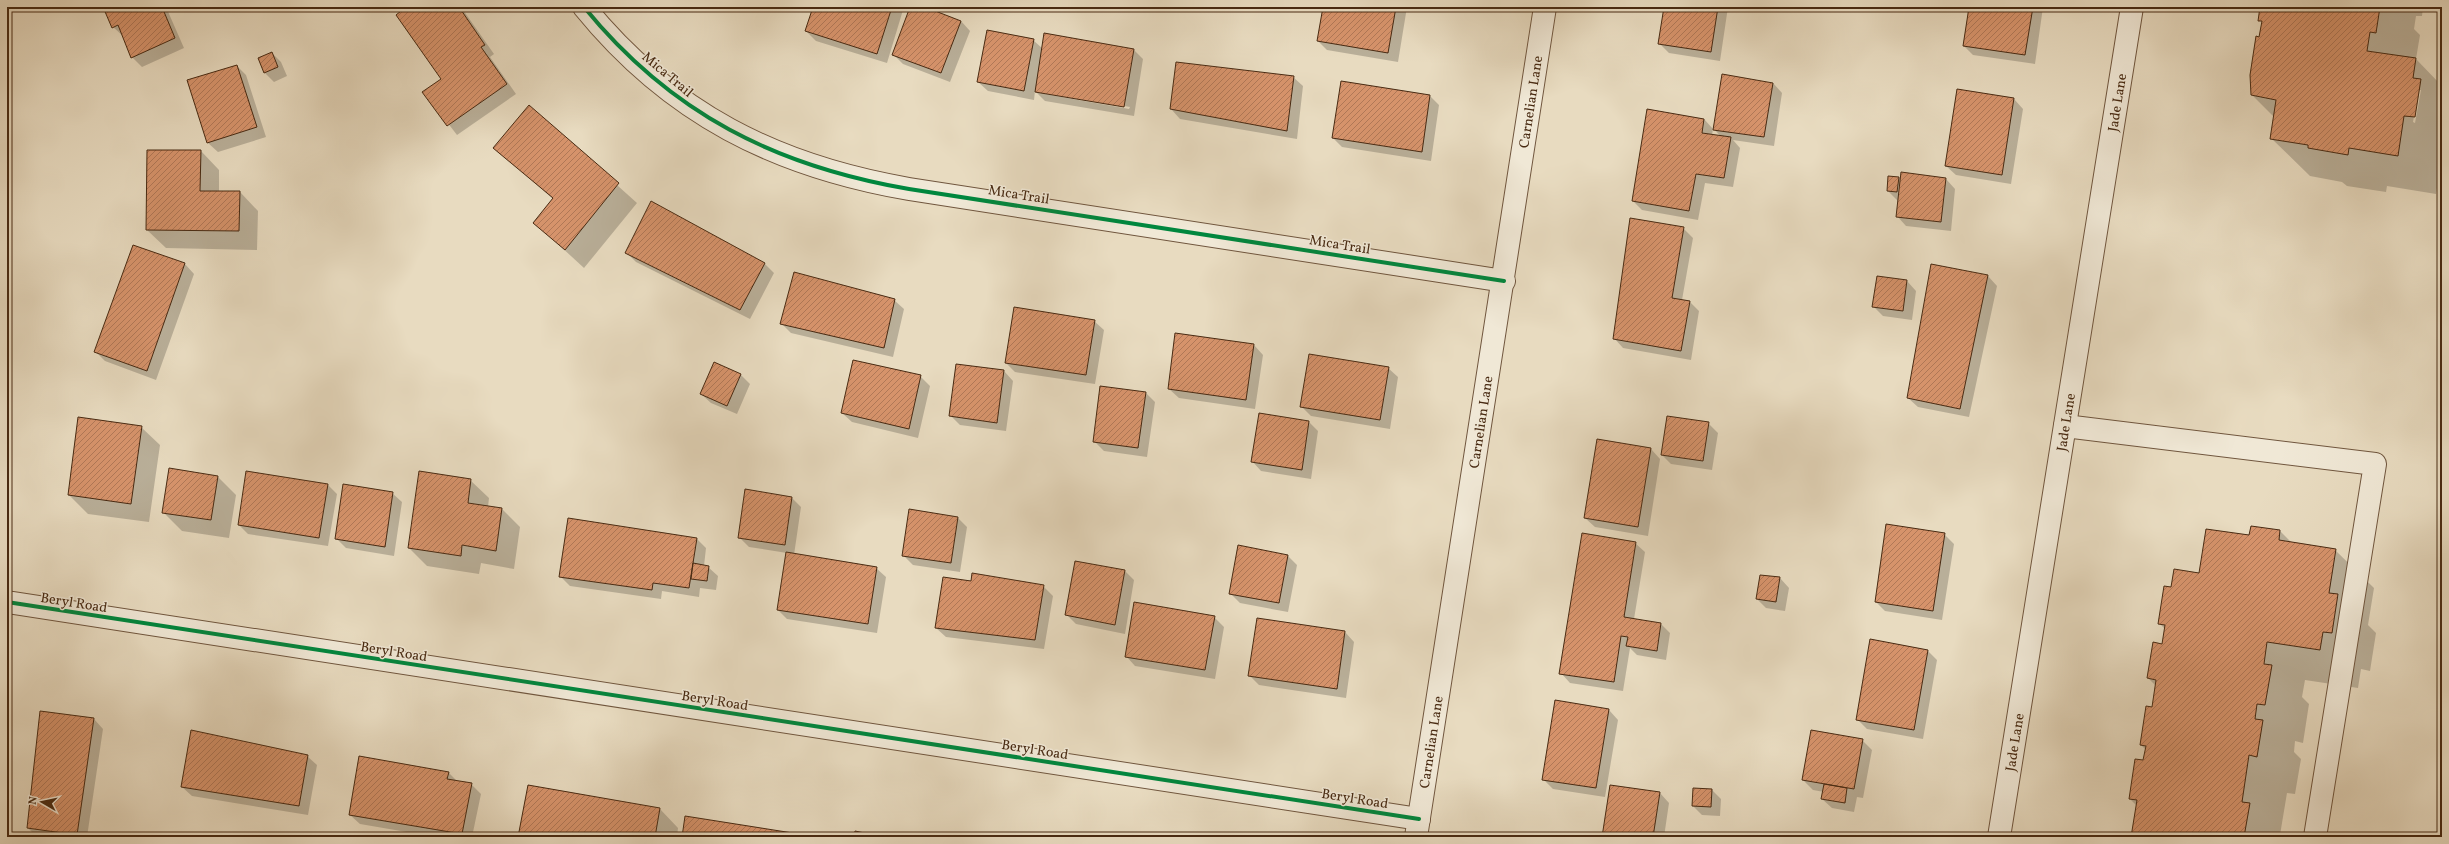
<svg xmlns="http://www.w3.org/2000/svg" width="2449" height="844" font-family="Vollkorn,serif">
  <style>
    .shadow { fill: #0003; fill-rule: evenodd }
    .building { fill: url(#building-hatch); stroke: #482a12 }
    .lines { fill: none; stroke-linecap: round; stroke-linejoin: round }
    .minor-casing { stroke: #70563e; stroke-width: 24 }
    .minor { stroke: #f0e8d6; stroke-width: 22 }
    .cycleway-casing { stroke: #f0e8d6; stroke-width: 6 }
    .cycleway { stroke: #00873e; stroke-width: 4 }
    .labels { text-anchor: middle; stroke-width: 3; stroke-linejoin: round; paint-order: stroke }
    .street-label { font-size: 14px; fill: #482a12; stroke: #f0e8d6 }
  </style>
  <defs>
    <pattern id="building-hatch" width="6" height="6" patternUnits="userSpaceOnUse"><rect width="6" height="6" fill="#d6936b"/><path d="M-1 1l2-2M0 6l6-6M5 7l2-2" fill="none" stroke="#b07857"/></pattern>
  </defs>
  <rect width="100%" height="100%" fill="#e8dbc0"/>
  <filter id="stains"><feTurbulence type="fractalNoise" baseFrequency=".005" numOctaves="4"/><feColorMatrix values="0 0 0 0 .2 0 0 0 0 .09 0 0 0 0 .02 0 0 0 .5 -.17"/></filter>
  <radialGradient id="worn" r=".72"><stop offset=".6" stop-color="#630" stop-opacity="0"/><stop offset="1" stop-color="#630" stop-opacity=".3"/></radialGradient>
  <!-- shadow -->
  <path class="shadow" d="M104,7H166L184,48L142,67L132,57L123,36L113,27Z
    M408,7H461L494,54L490,57L516,94L457,135L424,92L442,79Z
    M814,7H901L903,10L887,63L816,41L806,31Z
    M911,7H922L961,21L970,31L950,82L903,64L893,54Z
    M1324,7H1407L1398,62L1327,50L1318,41Z
    M1665,7H1728L1720,61L1669,53L1660,44Z
    M1970,7H2043L2035,64L1973,55L1964,46Z
    M2261,7H2423L2422,16H2416L2414,29L2420,35L2416,59L2442,86V157L2436,194L2387,186L2386,192L2347,186L2342,182L2310,176L2271,138L2275,118L2252,95L2263,23L2260,20ZM2419,90H2421L2415,123L2413,122Z
    M1033,40L1043,49L1134,50L1143,59L1134,116L1045,101L1035,91L1034,100L988,91L978,82ZM1045,92L1130,107L1129,109L1045,94Z
    M272,53L281,62L287,76L274,82L265,73L259,59Z
    M237,66L246,75L266,137L218,152L208,143L189,81Z
    M1293,77L1303,86L1297,139L1180,119L1171,109Z
    M1342,82L1430,96L1439,105L1431,161L1342,147L1333,138Z
    M1773,83L1782,93L1774,146L1733,140L1740,148L1733,187L1705,183L1698,220L1642,210L1633,201L1704,119L1713,129L1712,135L1721,137L1714,129Z
    M1958,91L2014,99L2023,109L2011,184L1956,175L1946,166Z
    M529,106L637,203L584,268L534,222L553,199L495,148Z
    M201,151L219,170V192H240L258,211L257,250L166,248L147,230Z
    M1902,174L1946,179L1955,189L1951,231L1906,226L1897,216L1898,201L1888,191V177L1900,178Z
    M1683,228L1693,238L1682,300L1690,302L1699,311L1691,360L1623,348L1614,338Z
    M134,246L185,264L194,274L156,380L105,361L96,352Z
    M626,252L765,264L774,273L750,319L636,262Z
    M1932,265L1988,276L1997,286L1969,417L1918,407L1908,398Z
    M1907,281L1916,291L1912,320L1883,316L1873,306Z
    M894,300L904,309L893,357L791,333L782,324Z
    M1094,321L1104,330L1095,384L1015,372L1006,363Z
    M1254,345L1263,355L1255,409L1179,398L1169,389Z
    M715,363L741,375L750,384L737,414L711,403L701,394Z
    M1388,368L1398,377L1390,429L1311,416L1302,407Z
    M1004,371L1013,381L1006,431L960,425L950,415Z
    M920,376L930,386L918,438L852,422L842,413Z
    M1146,393L1155,402L1147,457L1104,451L1094,441Z
    M1309,422L1318,431L1311,479L1261,471L1252,461Z
    M1708,423L1718,433L1712,470L1671,464L1662,455Z
    M141,427L160,445L149,522L88,514L69,495Z
    M1598,440L1651,449L1660,459L1648,536L1595,527L1585,518Z
    M217,476L236,495L229,538L182,531L163,512Z
    M470,480L489,498L488,507L502,509L520,527L514,569L481,563L479,574L427,566L409,548Z
    M327,484L337,494L328,546L248,534L239,525Z
    M392,493L402,502L394,556L346,548L337,539Z
    M792,498L801,507L794,555L876,568L886,577L877,633L787,619L778,610L787,553L749,547L739,537Z
    M958,518L967,527L960,572L913,565L903,555Z
    M2251,527L2280,531L2292,543L2335,550L2374,588L2368,625L2376,633L2370,671L2361,669L2358,688L2305,680L2302,697L2309,704L2303,743L2295,741L2294,752L2301,759L2295,794L2287,793L2280,835L2283,837H2132L2137,806L2130,799L2144,761L2146,750L2141,745L2153,708L2156,686L2148,678L2163,645L2165,629L2159,623L2172,588L2200,574L2250,537Z
    M1944,534L1954,544L1942,620L1885,611L1876,602Z
    M697,539L706,548L704,566L708,567L718,576L716,590L700,588L699,597L662,591L661,599L570,586L560,576Z
    M1635,543L1645,552L1634,619L1661,624L1670,633L1666,660L1637,655L1630,648L1623,691L1570,683L1561,673Z
    M1288,556L1297,565L1288,612L1240,603L1230,593Z
    M1076,562L1125,571L1134,580L1125,634L1076,624L1067,615Z
    M1780,578L1789,588L1785,611L1766,608L1757,599Z
    M972,583L1043,586L1053,596L1044,649L946,637L936,628Z
    M1214,617L1224,627L1215,679L1135,666L1126,656Z
    M1257,619L1345,632L1354,642L1346,698L1259,685L1249,675Z
    M1928,651L1937,660L1923,739L1867,729L1857,719Z
    M1555,701L1609,710L1618,720L1605,797L1553,789L1543,779Z
    M94,719L103,729L87,837H37L28,828Z
    M1862,740L1872,750L1863,798L1857,797L1854,812L1832,808L1822,799L1824,792L1813,790L1803,780Z
    M307,756L317,765L308,815L192,796L182,787Z
    M448,772L458,782L471,784L481,794L472,837H436L360,824L350,815Z
    M1712,790L1721,799L1720,816L1702,815L1693,806Z
    M1660,793L1669,803L1664,837H1603Z
    M660,809L678,828L677,837H519Z"/>
  <!-- building -->
  <path class="building" d="M103,7H162L175,38L131,58L118,25L112,28Z
    M406,7H459L485,45L481,47L507,84L447,126L422,92L441,79L396,15Z
    M813,7H892L877,54L805,31Z
    M910,7H925L961,21L941,73L892,55Z
    M1323,7H1396L1388,53L1317,41Z
    M1664,7H1718L1711,52L1658,44Z
    M1969,7H2033L2025,55L1963,46Z
    M2260,7H2380L2376,33L2370,32L2367,51L2416,58L2413,78L2421,79L2415,117L2404,116L2398,156L2349,148L2348,155L2308,148V145L2270,139L2276,100L2251,95L2250,75L2256,36L2259,37L2262,21H2258Z
    M987,30L1034,39L1024,91L977,82Z
    M1044,33L1134,49L1124,107L1035,92Z
    M272,52L278,67L264,73L258,58Z
    M1176,62L1294,76L1287,131L1170,109Z
    M237,65L257,127L207,143L187,80Z
    M1722,74L1773,83L1764,137L1713,130Z
    M1341,81L1430,95L1422,152L1332,138Z
    M1957,89L2014,98L2002,175L1945,166Z
    M529,105L619,183L565,250L533,223L553,198L493,148Z
    M1647,109L1704,119L1702,133L1731,137L1724,178L1696,174L1689,211L1632,201Z
    M147,150H201L200,191H240L239,231L146,230Z
    M1901,172L1946,178L1941,222L1896,217Z
    M1888,176L1899,177L1897,192L1887,191Z
    M651,201L765,263L740,310L625,253Z
    M1630,218L1684,227L1672,298L1690,301L1681,351L1613,339Z
    M133,245L185,263L147,371L94,352Z
    M1931,264L1988,275L1960,409L1907,398Z
    M794,272L895,299L884,348L780,324Z
    M1877,276L1907,280L1903,311L1872,307Z
    M1014,307L1095,320L1086,375L1005,363Z
    M1175,333L1254,344L1246,400L1168,389Z
    M1309,354L1389,367L1380,420L1300,407Z
    M853,360L921,375L909,429L841,413Z
    M714,362L741,374L727,406L700,394Z
    M956,364L1004,370L997,423L949,416Z
    M1100,386L1146,392L1138,448L1093,442Z
    M1259,413L1309,421L1302,470L1251,462Z
    M1667,416L1709,422L1703,461L1661,455Z
    M78,417L142,426L131,504L68,495Z
    M1597,439L1651,448L1638,527L1584,518Z
    M169,468L218,476L211,520L162,513Z
    M246,471L328,484L319,538L238,525Z
    M419,471L471,479L468,503L502,508L496,551L462,545L461,556L408,548Z
    M343,484L393,492L385,547L335,539Z
    M745,489L792,497L785,545L738,538Z
    M909,509L958,517L951,563L902,556Z
    M568,518L697,538L689,588L653,583L652,590L559,577Z
    M1886,524L1945,533L1933,611L1875,602Z
    M2251,526L2280,530L2279,540L2336,549L2329,593L2338,594L2332,633L2323,632L2320,650L2267,642L2264,664L2272,665L2265,705L2257,704L2255,719L2263,720L2257,757L2249,755L2242,802L2250,803L2244,837H2131L2137,800L2129,799L2135,759L2143,760L2146,746L2140,745L2146,706L2152,707L2156,680L2147,678L2153,642L2162,644L2165,625L2158,624L2164,586L2171,587L2174,569L2199,573L2206,529L2249,535Z
    M1582,533L1636,542L1624,617L1661,623L1657,651L1626,646L1628,637L1621,636L1614,682L1559,674Z
    M1238,545L1288,555L1279,603L1229,594Z
    M786,552L877,567L868,624L777,610Z
    M1075,561L1125,570L1115,625L1065,615Z
    M693,563L709,566L707,581L691,579Z
    M972,573L1044,585L1035,640L935,628L943,577L971,581Z
    M1760,575L1780,577L1776,602L1756,599Z
    M1134,602L1215,616L1205,670L1125,657Z
    M1257,618L1345,631L1337,689L1248,676Z
    M1870,639L1928,650L1914,730L1856,720Z
    M1555,700L1609,709L1596,788L1542,780Z
    M40,711L94,718L77,835L27,828Z
    M191,730L308,755L299,806L181,787Z
    M1811,730L1863,739L1854,789L1802,780Z
    M359,756L449,772L447,779L472,783L462,834L349,815Z
    M1824,784L1847,788L1845,803L1821,799Z
    M528,785L660,808L655,837H518Z
    M1610,785L1660,792L1653,837H1602Z
    M1693,788L1712,789L1711,807L1692,806Z
    M2442,812V837H2438Z
    M685,816L818,837H682Z
    M855,831L884,837H854Z"/>
  <g class="lines">
    <defs>
      <g id="minor">
        <path d="M584,7C671,114 776,166 909,189L1504,281"/>
        <path d="M2065,426L2375,464L2315,837"/>
        <path d="M7,602L1419,819"/>
        <path id="s1" d="M1416,837L1545,7"/>
        <path id="s2" d="M1999,837L2132,7"/>
      </g>
    </defs>
    <!-- minor casing -->
    <use href="#minor" class="minor-casing"/>
    <!-- minor -->
    <use href="#minor" class="minor"/>
    <defs>
      <path id="cycleway" d="M584,7C671,114 776,166 909,189L1504,281
        M7,602L1419,819"/>
    </defs>
    <!-- cycleway casing -->
    <use href="#cycleway" class="cycleway-casing"/>
    <!-- cycleway -->
    <use href="#cycleway" class="cycleway"/>
  </g>
  <g class="labels">
    <!-- street labels -->
    <g class="street-label">
      <text transform="translate(668 74) rotate(40)" y="5">Mica Trail</text>
      <text dy="5" stroke="none"><textPath href="#s1" startOffset="744">Carnelian Lane</textPath></text>
      <text dy="5" stroke="none"><textPath href="#s2" startOffset="744">Jade Lane</textPath></text>
      <text transform="translate(1019 194) rotate(9)" y="5">Mica Trail</text>
      <text transform="translate(1340 244) rotate(9)" y="5">Mica Trail</text>
      <text dy="5" stroke="none"><textPath href="#s1" startOffset="420">Carnelian Lane</textPath></text>
      <text dy="5" stroke="none"><textPath href="#s2" startOffset="420">Jade Lane</textPath></text>
      <text transform="translate(74 602) rotate(9)" y="5">Beryl Road</text>
      <text transform="translate(394 651) rotate(9)" y="5">Beryl Road</text>
      <text transform="translate(715 700) rotate(9)" y="5">Beryl Road</text>
      <text dy="5" stroke="none"><textPath href="#s1" startOffset="96">Carnelian Lane</textPath></text>
      <text dy="5" stroke="none"><textPath href="#s2" startOffset="96">Jade Lane</textPath></text>
      <text transform="translate(1035 749) rotate(9)" y="5">Beryl Road</text>
      <text transform="translate(1355 798) rotate(9)" y="5">Beryl Road</text>
    </g>
  </g>
  <!-- margin -->
  <rect width="2449" height="844" fill="none" stroke="#e8dbc0" stroke-width="24"/>
  <rect x="8" y="8" width="2433" height="828" fill="none" stroke="#482a12" stroke-width="2"/>
  <rect x="12" y="12" width="2425" height="820" fill="none" stroke="#482a12"/>
  <!-- north arrow -->
  <g transform="translate(42 802) rotate(279)" stroke="#f0e8d6" stroke-width="3" paint-order="stroke">
  <path d="M0-3L7 15L0 10L-7 15Z" fill="#482a12"/>
  <text y="-6" font-size="11" font-weight="bold" text-anchor="middle" fill="#482a12">N</text>
  </g>
  <rect width="100%" height="100%" filter="url(#stains)"/>
  <rect width="100%" height="100%" fill="url(#worn)"/>
</svg>
